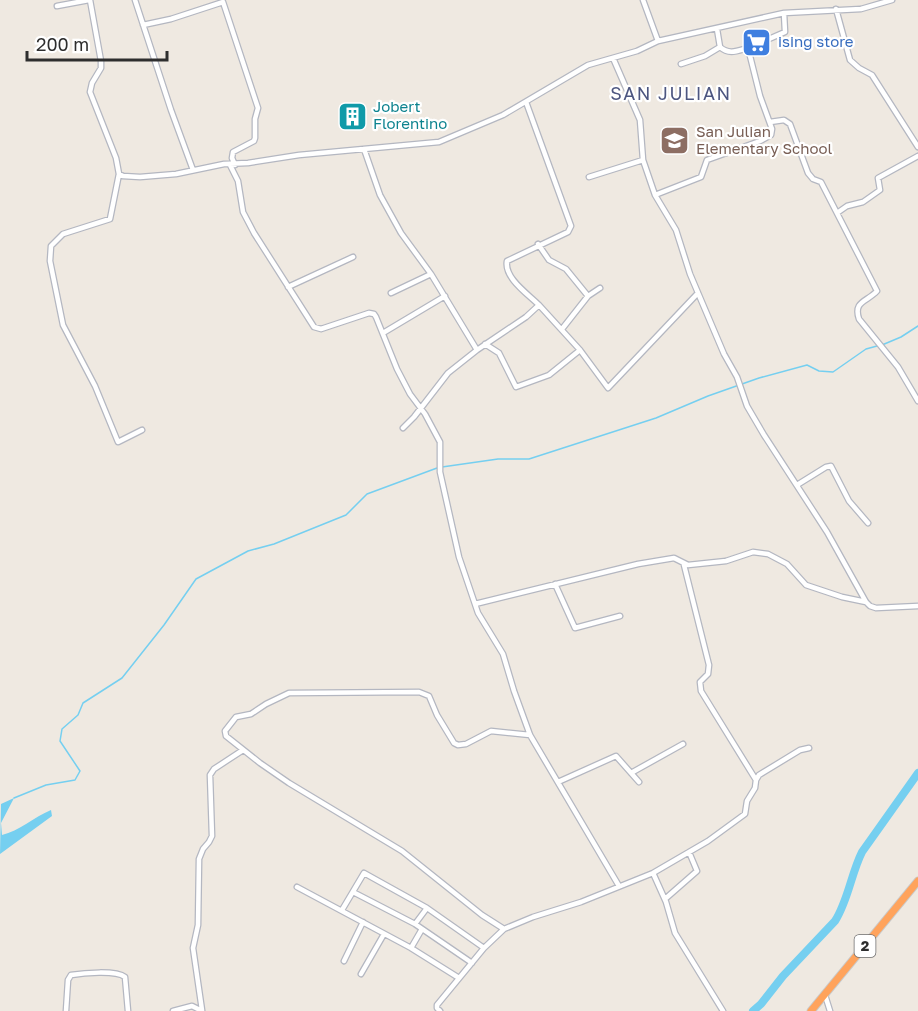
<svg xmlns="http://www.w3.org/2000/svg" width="918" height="1011" font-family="'Golos Text',sans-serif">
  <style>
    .water { fill: #75cff0 }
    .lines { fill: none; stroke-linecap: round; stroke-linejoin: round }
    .stream { stroke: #75cff0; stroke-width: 1.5 }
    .river { stroke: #75cff0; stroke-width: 8 }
    .minor-casing { stroke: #b4b7c1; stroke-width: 7 }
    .highway-casing { stroke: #c9c9c9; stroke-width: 9 }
    .minor { stroke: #fff; stroke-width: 4.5 }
    .highway { stroke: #ffa35c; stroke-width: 7 }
    .labels { text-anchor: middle; stroke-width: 4.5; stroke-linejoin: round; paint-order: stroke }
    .shield { fill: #fff; stroke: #6d6d6d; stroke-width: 1.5 }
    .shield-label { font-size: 14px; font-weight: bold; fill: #2e2e2e }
    .shop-label { font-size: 15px; fill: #366cbe; stroke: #fff; text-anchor: start }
    .culture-label { font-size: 15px; fill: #0d838f; stroke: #fff; text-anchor: start }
    .education-label { font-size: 15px; fill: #785e54; stroke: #fff; text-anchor: start }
    .quarter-label { font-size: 18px; letter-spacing: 1.5px; fill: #4d5680; stroke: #fff }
  </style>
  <rect width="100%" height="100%" fill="#efe9e1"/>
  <!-- water -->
  <path class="water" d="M14,798L1,823L2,835C19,831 34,817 51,810L52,816L0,854L1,804Z"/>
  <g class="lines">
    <!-- stream -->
    <path class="stream" d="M882,345L901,337L918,326
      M442,467L498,459H529L656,418L708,396L759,378L807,365L819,371L833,372L866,349L877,346
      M14,798L46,785L75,780L80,771L60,741L62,729L78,715L83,703L122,678L164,625L196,579L248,551L274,544L346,515L367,494L437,468"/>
    <!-- river -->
    <path class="river" d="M753,1011L761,1004L783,976L835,921C848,901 851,874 862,852L918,773"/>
    <defs>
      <path id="minor" d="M90,0L101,61V68L92,83L90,92L116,158L119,174L123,176L140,177L176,174L224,164L248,163L299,155L439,142L503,115L588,65L637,51L658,41L784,13L861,9L892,0
        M135,0L171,110L193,170
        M643,0L658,41
        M57,6L89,0
        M836,9L850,60L859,68L872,75L918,147
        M143,25L171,19L223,2L258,108L255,119V138L254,141L233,152L232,158L235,165
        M717,29L720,47C729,55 737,51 748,48
        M613,58L640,120L643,160L655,195L676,230L690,274L724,354L737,377L747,406L764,435L827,532L866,602L870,606L876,608L918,606
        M681,64L705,56L720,47
        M770,122L784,120L790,124L808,173L813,179L821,182L877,291C867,302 853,301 859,319L898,367L918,401
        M364,149L380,195L401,233L431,274L477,350L448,373L414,417L403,428
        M230,165L238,181L243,212L254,233L314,327L321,329L369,313L374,314L376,317L397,369L410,394L425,414L440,442V472L459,557L478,613L503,654L514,691L530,735L619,886
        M119,174L110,219L63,234L51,246L50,261L63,325L95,386L118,442L142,430
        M589,177L643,160
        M655,195L701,177L707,160L760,141L771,135L772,129L760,96L748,48L785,32L784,13
        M837,213L847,206L863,202L880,190L878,178L918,156
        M538,244L549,260L566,269L588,296L600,288
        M288,287L353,257
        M391,293L431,274
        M539,305L580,350L608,388L698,293
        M562,329L588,296
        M383,333L445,296
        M485,344L499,353L516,387L549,375L580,350
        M477,350L526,317L539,305C528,294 504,278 507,261L568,232L571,226L526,102
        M797,485L826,467L831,466L849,501L868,523
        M555,584L575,628L620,616
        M475,604L638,564L674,558L688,565L726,561L753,552L768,554L787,564L806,585L842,597L866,602
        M631,773L683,744
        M756,780L759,775L800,750L809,748
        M558,782L616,756L639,782
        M653,873L666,902L675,933L723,1011
        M297,887L411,948L459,978
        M353,892L415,924L472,963
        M665,899L697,871L689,852
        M342,910L364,873L427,908L484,948
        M415,924L427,908
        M504,929L482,915L402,851L289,783L260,763L226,736L225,731L236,717L251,714L266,704L289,693L419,692L429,696L437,715L454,743L458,745L466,744L491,731L530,735
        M411,948L422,929
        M344,961L363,922
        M361,974L384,934
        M825,995L830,1011
        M202,1010L193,948L198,925L199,859L203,849L209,842L212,836L210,775L214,769L243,750
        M66,1011L68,980L71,975C83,973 116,970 125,977L128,1011
        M173,1011L192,1006L202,1011
        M440,1011L437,1008V1005L484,948L504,929L533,917L581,902L653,873L708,841L745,814L747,801L755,788L756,780L701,691L700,682L708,674L709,665L684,565"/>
      <path id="highway" d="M811,1011L918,881"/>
    </defs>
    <!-- minor casing -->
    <use href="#minor" class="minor-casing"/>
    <!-- highway casing -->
    <use href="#highway" class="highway-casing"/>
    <!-- minor -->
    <use href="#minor" class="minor"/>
    <!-- highway -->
    <use href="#highway" class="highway"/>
  </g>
  <!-- icons -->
  <defs>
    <symbol id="supermarket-square" viewBox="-11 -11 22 22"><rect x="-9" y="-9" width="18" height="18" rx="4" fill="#3f7fe0" stroke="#fff"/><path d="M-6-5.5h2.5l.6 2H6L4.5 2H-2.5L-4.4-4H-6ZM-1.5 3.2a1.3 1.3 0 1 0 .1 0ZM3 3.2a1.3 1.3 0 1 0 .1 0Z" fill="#fff"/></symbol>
    <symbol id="building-square" viewBox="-11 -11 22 22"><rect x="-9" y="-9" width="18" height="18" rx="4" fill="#0f9aa8" stroke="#fff"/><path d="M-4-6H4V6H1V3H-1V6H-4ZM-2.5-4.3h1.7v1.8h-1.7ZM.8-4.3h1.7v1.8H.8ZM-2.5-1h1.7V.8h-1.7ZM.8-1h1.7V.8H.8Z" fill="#fff"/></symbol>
    <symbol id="school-square" viewBox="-11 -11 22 22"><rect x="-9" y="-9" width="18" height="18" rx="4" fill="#8d6e63" stroke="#fff"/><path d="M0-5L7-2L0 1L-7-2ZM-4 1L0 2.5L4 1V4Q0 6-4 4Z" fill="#fff"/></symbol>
  </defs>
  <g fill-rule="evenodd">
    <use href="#supermarket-square" x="740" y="26" width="33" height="33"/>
    <use href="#building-square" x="336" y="100" width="33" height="33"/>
    <use href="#school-square" x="658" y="124" width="33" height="33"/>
  </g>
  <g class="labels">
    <!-- shield labels -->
    <rect class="shield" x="854.5" y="935" width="21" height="22" rx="4.5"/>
    <g class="shield-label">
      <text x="865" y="951">2</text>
    </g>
    <!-- shop labels -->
    <g class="shop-label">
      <text x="778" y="47">ising store</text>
    </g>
    <!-- culture labels -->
    <g class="culture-label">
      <text x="373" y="112">Jobert<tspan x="373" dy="17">Florentino</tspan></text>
    </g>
    <!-- education labels -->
    <g class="education-label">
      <text x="696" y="137">San Julian<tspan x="696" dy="17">Elementary School</tspan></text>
    </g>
    <!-- quarter labels -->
    <g class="quarter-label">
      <text x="671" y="100">SAN JULIAN</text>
    </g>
  </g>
  <!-- scale -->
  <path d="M27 51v9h140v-9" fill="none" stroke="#2e2e2e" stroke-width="3"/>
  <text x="36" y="51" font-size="18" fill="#2e2e2e" stroke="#ffffff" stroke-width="4.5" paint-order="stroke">200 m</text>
</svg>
